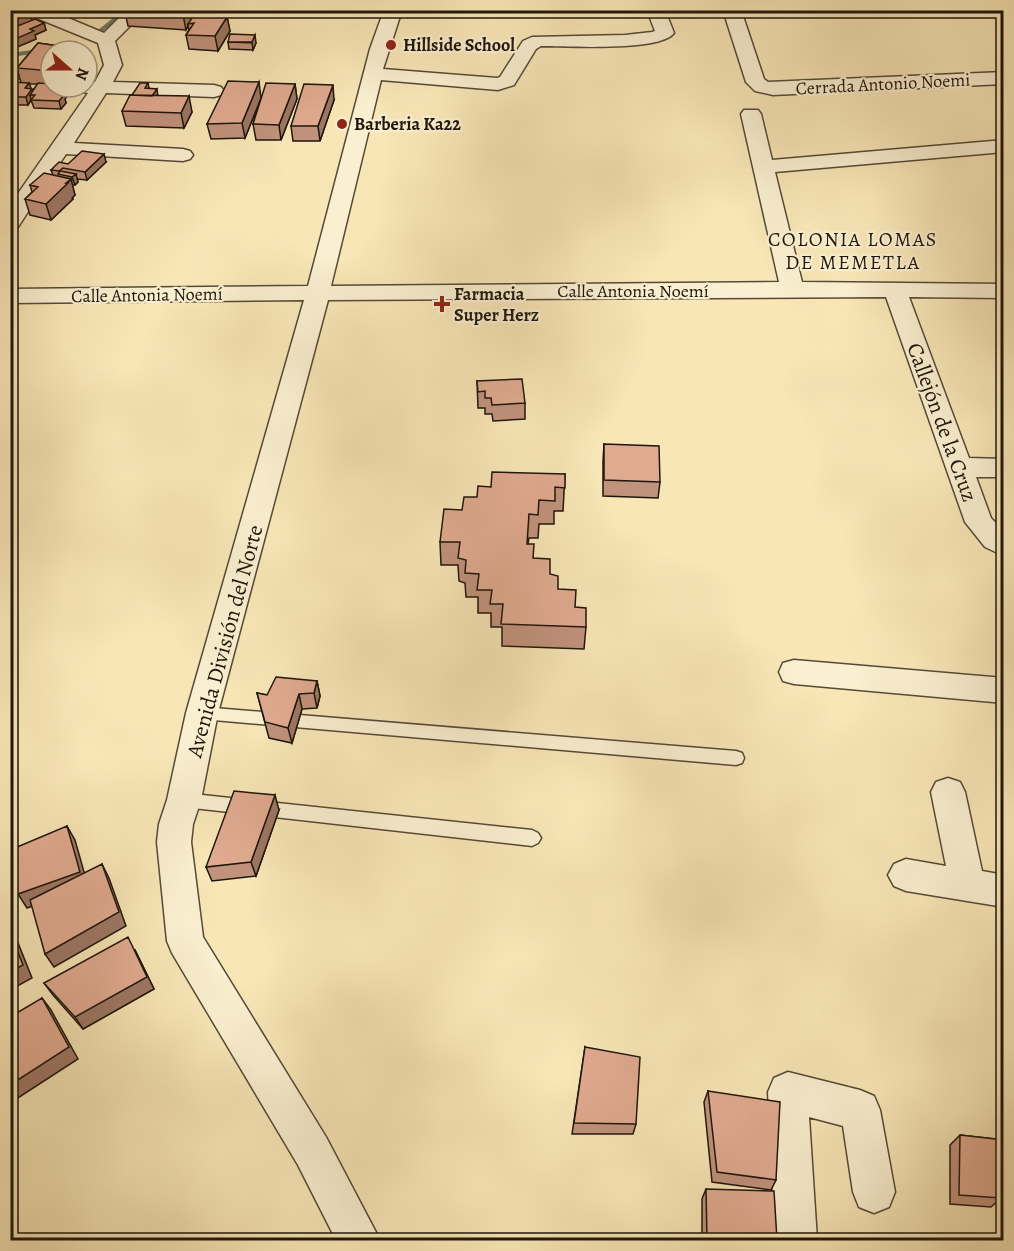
<svg xmlns="http://www.w3.org/2000/svg" width="1014" height="1251" font-family="Alegreya,serif">
  <style>
    .lines { fill: none; stroke-linecap: round; stroke-linejoin: round }
    .stream { fill: #6b7c6a; fill-rule: evenodd }
    .service-casing { stroke: #544a36; stroke-width: 3 }
    .minor-casing { stroke: #544a36; stroke-width: 3 }
    .service { fill: #faefd0; fill-rule: evenodd }
    .minor { fill: #faefd0; fill-rule: evenodd }
    .wall { fill: #c1927c; stroke: #1e160b; stroke-width: 1.5; fill-rule: evenodd }
    .shaded-wall { fill: #9d7765; stroke: #1e160b; stroke-width: 1.5 }
    .building { fill: #e0aa90; stroke: #1e160b; stroke-width: 1.5 }
    .poi-dot { fill: #8f2418; stroke: #faefd0; stroke-width: 2 }
    .labels { text-anchor: middle; stroke-width: 4.5; stroke-linejoin: round; paint-order: stroke }
    .far-poi-label { font-size: 18px; font-weight: bold; fill: #1e160b; stroke: #faefd0; text-anchor: start }
    .far-street-label { font-size: 18px; fill: #1e160b; stroke: #faefd0 }
    .far-neighbourhood-label { font-size: 20px; letter-spacing: 1.5px; fill: #1e160b; stroke: #faefd0 }
    .street-label { font-size: 22px; fill: #1e160b; stroke: #faefd0 }
  </style>
  <rect width="100%" height="100%" fill="#f8e6b7"/>
  <filter id="stains"><feTurbulence type="fractalNoise" baseFrequency=".00333" numOctaves="4"/><feColorMatrix values="0 0 0 0 .2 0 0 0 0 .09 0 0 0 0 .02 0 0 0 .5 -.17"/></filter>
  <radialGradient id="worn" r=".72"><stop offset=".6" stop-color="#630" stop-opacity="0"/><stop offset="1" stop-color="#630" stop-opacity=".3"/></radialGradient>
  <g class="lines">
    <!-- stream -->
    <path class="stream" d="M123,10H131L102,32H98V30Z
      M76,41L79,43L78,44L56,51L10,57V53L55,47Z"/>
    <defs>
      <path id="service" d="M202,707L736,751L742,753L744,758L742,763L736,765L202,719L196,718L194,713L196,708Z
        M184,793L532,830L538,833L541,838L538,843L532,846L184,807L178,805L176,800L178,795Z"/>
      <path id="minor" d="M25,10H49L104,33L127,10H146L115,41L122,65L113,82L214,85L221,87L224,91L221,95L214,97L106,93L74,143L183,149L190,151L193,155L190,159L183,161L66,154L18,227L10,228V205L88,93L78,91L75,87H87V81L95,82L104,65L98,43L27,14Z
        M384,10H402L383,69L497,78L500,77L523,41L532,37L625,35L652,32L655,31L647,10H665L674,33C660,52 566,46 541,46L536,49L514,85L498,90L381,80L331,286L779,282L741,114L744,110H758L761,114L772,160L1004,140V152L775,172L802,282L1004,284V298L909,297L969,458L1004,459V477H976L991,518L1004,531V556L985,547L965,522L886,297L328,300L218,713L201,800L193,824L191,842L203,937L326,1137L380,1240H336L298,1165L172,953L167,941L157,842L159,824L167,800L186,713L304,300L10,303V289L308,286L370,49Z
        M723,10H741L764,79L768,82L1004,72V84L773,95L755,91L746,82Z
        M10,80H51V87H60L51,92H10Z
        M794,660L1004,678V703L794,684L783,681L779,672L783,663Z
        M948,778L960,782L965,792L982,871L1004,875V907L906,891L894,886L888,875L894,864L906,859L946,866L931,792L936,782Z
        M788,1072L860,1090L874,1096L880,1110L895,1192L889,1207L874,1213L859,1207L853,1192L843,1126L809,1117L817,1240H775L768,1092L774,1078Z"/>
    </defs>
    <!-- service casing -->
    <use href="#service" class="service-casing"/>
    <!-- minor casing -->
    <use href="#minor" class="minor-casing"/>
    <!-- service -->
    <use href="#service" class="service"/>
    <!-- minor -->
    <use href="#minor" class="minor"/>
  </g>
  <!-- wall -->
  <path class="wall" d="M10,10H29L32,20L44,23L46,30L35,35L36,39L15,48L10,45Z
    M126,10H224L204,11V13L203,15L227,17L230,31L218,51L189,49L186,35L189,30L188,26L186,30L128,26L125,12Z
    M228,42L256,43L253,50L229,49Z
    M38,43L73,48L74,51H51V87H71L73,93L71,96H67L65,99L66,103L61,109L34,108L31,100L28,105H10V82L21,83L17,68ZM29,84H38L32,91Z
    M148,83L149,88L158,96L192,112L184,128L126,126L122,111L132,95Z
    M295,84L297,99L281,140H256L253,124L260,101L245,138L211,139L207,124L261,97Z
    M334,100L320,141H293L291,126Z
    M106,162L87,180L77,179L78,182L75,185H72L75,195L72,198L73,199L51,220L30,215L25,199L32,192L30,185L53,175L51,170L68,164Z
    M477,381L525,403V419L493,421L492,414H485V408H478Z
    M604,444L660,482L658,498L603,496V461Z
    M565,474L563,511H554V524H539L538,538H529L528,544L533,558L550,574L558,589L575,607L586,627L584,649L502,646V627H491V613H478V597H466L465,583L459,581L458,565H441L440,542L462,510L491,487Z
    M317,681L320,696L317,708L302,709L292,743L269,738L257,693L267,695Z
    M279,810L256,876L212,881L206,867Z
    M135,950L154,989L83,1029L53,995L44,983Z
    M585,1047L636,1124L633,1134H572Z
    M708,1091L776,1180L771,1190L712,1182L704,1102Z
    M960,1135L1004,1140V1170H999L1001,1198L991,1207L950,1204V1145Z
    M706,1189L777,1240H702V1199Z
    M1004,1229V1240H1001L999,1233Z"/>
  <!-- shaded-wall -->
  <path class="shaded-wall" d="M29,10L33,25L10,35V18Z
    M186,10H190L192,21L188,24V26L186,30L183,15Z
    M197,10H204V13L199,21Z
    M227,17L230,31L218,51L215,36Z
    M44,23L46,30L35,35L36,39L15,48L13,40L30,29Z
    M255,35L256,43L253,50L252,42Z
    M259,82L261,98L245,138L242,123Z
    M29,83L34,95H30L31,100L28,105L26,97L25,88Z
    M295,84L297,99L281,140L279,125Z
    M333,85L334,100L320,141L318,126Z
    M70,87H71L73,93L71,96L69,88Z
    M64,88L67,96L65,99L66,103L61,109L59,101L60,95Z
    M157,89L158,97L152,96Z
    M189,96L192,112L184,128L181,113Z
    M104,154L106,162L87,180L85,172Z
    M13,170L16,177L10,186V174Z
    M76,174L78,182L75,185L72,177Z
    M71,179L75,195L72,198L73,199L51,220L46,204Z
    M317,681L320,696L317,708L314,693Z
    M299,694L302,709L292,743L288,728Z
    M275,795L279,810L256,876L251,862Z
    M10,802L14,836L10,838Z
    M67,826L75,840L88,886L27,908L18,894Z
    M102,864L109,878L126,926L54,967L45,954Z
    M10,928L14,933L32,978L10,990Z
    M135,950L154,989L83,1029L75,1017Z
    M42,998L51,1010L78,1059L10,1103V1085Z"/>
  <!-- building -->
  <path class="building" d="M10,10H28L29,11L10,18Z
    M126,10H186L183,15L125,12Z
    M194,15L227,17L215,36L186,35L194,23L188,24Z
    M35,19L44,23L30,29L34,31L13,40L10,39V29Z
    M230,34L255,35L252,42H228Z
    M38,43L73,48L70,51H51V71L17,68Z
    M228,81L259,82L242,123L207,124Z
    M10,82L29,83L25,88L32,89L26,97H10Z
    M38,83L51,84V87H70L69,88H64L60,95H64L59,101L31,100L35,95H30Z
    M140,83H148L145,88L157,89L152,96L132,95Z
    M266,83L295,84L279,125L253,124Z
    M304,84L333,85L318,126H291Z
    M130,95L189,96L181,113L122,111Z
    M82,151L104,154L85,172L63,168L59,171L51,170L59,162L68,164Z
    M60,171L76,174L72,177L58,174Z
    M44,173L71,179L66,183H68L46,204L25,199L38,187L30,185Z
    M522,379L525,403L492,405L491,398H485V391L478,392L477,381Z
    M604,444L659,446L660,482L604,480Z
    M492,472L565,474V488L555,487V501L539,500L538,515L529,514L527,544H534L533,558L550,559V574L558,576V589L576,590L575,607L586,608V627L501,624L503,604H490L492,590H477L479,574L465,573L466,560L458,558L460,542H440L444,509L462,510L464,497H477L478,486L491,487Z
    M276,677L317,681L314,693L299,694L288,728L265,722L257,693L267,695Z
    M234,791L275,795L251,862L206,867Z
    M67,826L80,872L18,894L10,882V850Z
    M102,864L119,912L45,954L30,900Z
    M10,933L23,965L10,972Z
    M128,937L147,977L75,1017L44,983Z
    M42,998L69,1047L10,1085V1017Z
    M585,1047L640,1057L636,1124L574,1123Z
    M708,1091L780,1102L776,1180L717,1172Z
    M960,1135L1004,1140V1159L998,1160L1001,1198L959,1195Z
    M706,1189L774,1191L777,1240H707Z"/>
  <!-- markers -->
  <g class="poi-dot">
    <circle cx="391" cy="45" r="6"/>
    <circle cx="342" cy="124" r="6"/>
    <path d="M439 295h6v6h6v6h-6v6h-6v-6h-6v-6h6z"/>
  </g>
  <g class="labels">
    <!-- far-poi labels -->
    <g class="far-poi-label">
      <text x="403" y="51">Hillside School</text>
      <text x="354" y="130">Barberia Ka22</text>
      <text x="454" y="300">Farmacia<tspan x="454" dy="21">Super Herz</tspan></text>
    </g>
    <!-- far-street labels -->
    <g class="far-street-label">
      <text transform="translate(883 84) rotate(-3)" y="6">Cerrada Antonio Noemi</text>
      <text x="633" y="297">Calle Antonia Noemí</text>
      <text transform="translate(147 295) rotate(-1)" y="6">Calle Antonia Noemí</text>
    </g>
    <!-- far-neighbourhood labels -->
    <g class="far-neighbourhood-label">
      <text x="853" y="246">COLONIA LOMAS<tspan x="853" dy="23">DE MEMETLA</tspan></text>
    </g>
    <!-- street labels -->
    <g class="street-label">
      <text transform="translate(943 422) rotate(70)" y="8">Callejón de la Cruz</text>
      <text transform="translate(224 641) rotate(-75)" y="8">Avenida División del Norte</text>
    </g>
  </g>
  <!-- margin -->
  <rect width="1014" height="1251" fill="none" stroke="#f8e6b7" stroke-width="36"/>
  <rect x="12" y="12" width="990" height="1227" fill="none" stroke="#1e160b" stroke-width="3"/>
  <rect x="18" y="18" width="978" height="1215" fill="none" stroke="#1e160b" stroke-width="1.5"/>
  <!-- north arrow -->
  <g transform="translate(69 69) rotate(111)"><circle r="28" fill="#faefd0" stroke="#a29881" stroke-width="1.5"/>
  <path d="M0-4.5L10 22L0 15L-10 22Z" fill="#8f2418"/>
  <text y="-9" font-size="16" font-weight="bold" text-anchor="middle" fill="#1e160b">N</text>
  </g>
  <rect width="100%" height="100%" filter="url(#stains)"/>
  <rect width="100%" height="100%" fill="url(#worn)"/>
</svg>
